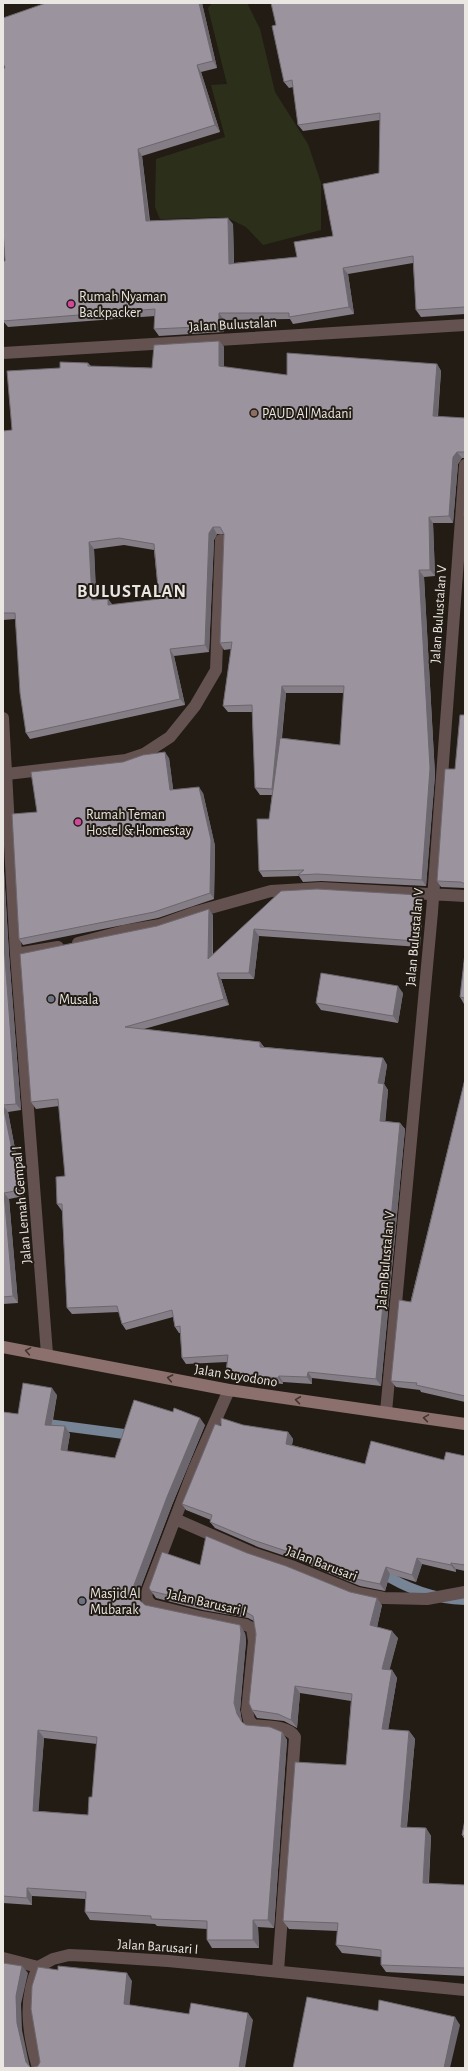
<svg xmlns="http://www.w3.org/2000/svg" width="468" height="2071" font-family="'Alegreya Sans',sans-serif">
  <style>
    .green { fill: #2c301a }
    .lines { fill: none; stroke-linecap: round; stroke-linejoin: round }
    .stream { stroke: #768496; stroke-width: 10 }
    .street { stroke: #645251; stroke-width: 12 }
    .secondary { stroke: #8c706e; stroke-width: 12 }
    .wall { fill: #857e87; fill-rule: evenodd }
    .shaded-wall { fill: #6c676e }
    .building { fill: #9b939d; stroke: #6c676e; fill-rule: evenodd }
    .oneway { stroke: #423530 }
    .hotel-dot { fill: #d1479c; stroke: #231c15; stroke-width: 1.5 }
    .education-dot { fill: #8d6e63; stroke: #231c15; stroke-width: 1.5 }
    .worship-dot { fill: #6b7280; stroke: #231c15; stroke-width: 1.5 }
    .labels { text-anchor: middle; stroke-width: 4; stroke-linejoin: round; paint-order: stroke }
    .poi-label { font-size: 14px; fill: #eae6e1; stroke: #231c15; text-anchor: start }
    .street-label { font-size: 14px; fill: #eae6e1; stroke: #231c15 }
    .district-label { font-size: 18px; font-weight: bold; letter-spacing: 1px; fill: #eae6e1; stroke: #231c15 }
  </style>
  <rect width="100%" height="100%" fill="#231c15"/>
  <!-- green -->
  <path class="green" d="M212,3H247L260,29L275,92L308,144L321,183V230L263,245L246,227L226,217L160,219L155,207L156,159L225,137L211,85L227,84L208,8Z"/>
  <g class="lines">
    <!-- stream -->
    <path class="stream" d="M40,1423L124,1434L137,1438
      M379,1571C405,1588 434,1599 465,1600"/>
    <!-- street -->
    <path class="street" d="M3,353L465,325
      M3,718L16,954L47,1354
      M7,774L126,760L144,754L170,737L195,706L216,670L221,540
      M78,943L124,931L160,925L196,912L271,891L321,888L465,896
      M16,954L58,947
      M229,1390L194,1469L146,1595L148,1601L152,1605L201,1617L246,1625L252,1628L254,1641L247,1711L249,1720L253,1725C266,1727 288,1725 295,1737L278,1971
      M386,1412L432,912L465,465
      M175,1519L255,1554L294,1567L358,1593L384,1598L427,1599L465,1592
      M3,1958L38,1967
      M38,1967L53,1959L69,1955L91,1956L168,1961L465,1990
      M38,1967C23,2000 28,2034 38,2068"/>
    <!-- secondary -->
    <path class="secondary" d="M3,1347L229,1390L465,1424"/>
  </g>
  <!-- wall -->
  <path class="wall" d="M202,3L217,68L201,72L220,132L142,156L150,221L233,224L234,263L297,257L333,236L379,173L380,120L303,131L298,125L293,87L289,88L284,82L465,3V314L421,317L416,310L413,263L348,274L354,314L293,324L290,319L224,320V332L159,336L154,329L155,316L8,327L3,321L5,261Z
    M219,341L224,347V367L287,375L437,364L441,371L438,417L465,418V458H462L458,464L453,523H433L435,576L424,577L435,775L426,886L321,881L303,882L299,876L263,877L259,871L269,819L272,795H260L255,788L252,712H228L223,706L231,649L224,650L220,643L224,534H217L214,540L209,652L174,656L185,705L30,739L26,733L15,619L3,620V431L12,430L60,368L88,363L91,366L152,368ZM124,545L154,550L159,599L112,605L108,599L96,600L94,549ZM286,693H344L340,745L282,738Z
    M465,715V888L441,887L437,881Z
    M169,758L173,789L203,793L215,846L214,899L158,918L23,945L19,939L37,812Z
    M3,854L9,955L21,1110L8,1112L24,1196L9,1199L18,1303L3,1304Z
    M281,891L423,901L420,947L259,936L254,979H221L229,1005L144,1029L260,1042L264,1047L383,1058L387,1065L384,1084L388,1090L385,1121L400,1123L405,1129L381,1386L312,1378V1384L283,1382V1384L230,1379L226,1373L227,1362L186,1364L182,1358L180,1333H179L175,1327L173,1317L126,1330L122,1324L119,1312L72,1314L67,1308L62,1210V1211L57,1204L65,1176L59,1106L36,1109L31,1102L213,915V955Z
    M465,953V1004H464L460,997Z
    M403,993L398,1023L321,1010L316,1003Z
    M465,1079V1402L421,1392L420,1390L396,1387L391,1381Z
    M57,1395L52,1426H65L70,1434L67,1451L115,1458L205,1425L172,1505L139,1592V1597L140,1601L145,1605L245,1633L246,1641L240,1710L242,1722L246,1725L282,1732L287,1740L274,1928L258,1927L259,1948H212L207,1940V1929L157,1926L155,1924L90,1920L85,1912V1899L32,1896V1905L3,1903V1412L18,1414ZM44,1738L97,1744L92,1797L88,1815L38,1811Z
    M243,1425L288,1432L293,1439L292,1445L365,1464L444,1460L465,1456V1571L456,1569V1572L422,1564L416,1582L390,1574L385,1591L360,1586L297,1560L258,1547L215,1528L210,1522L211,1520L186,1510L182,1504L221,1426Z
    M247,1553L382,1605L377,1627L398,1638L389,1670H392L397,1678L388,1730L409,1731L415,1739L407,1827L426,1828L431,1836L429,1883L465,1885V1976L386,1972L381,1965V1957L342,1953L336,1945L338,1931L289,1929L283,1921L346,1765L351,1701L300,1693L297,1728L284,1721L257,1718L252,1710L256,1634L254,1621L248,1618L203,1610L156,1598L149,1588L200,1565Z
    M465,1820V1840L462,1835Z"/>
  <!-- shaded-wall -->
  <path class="shaded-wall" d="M199,3H202L217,68L213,61Z
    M197,65L201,72L220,132L215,125Z
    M138,149L142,156L150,227L146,221Z
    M228,218L233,224L234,270L229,264Z
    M343,268L348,274L354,314L349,307Z
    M219,313L224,320V332L219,326Z
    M219,341L224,347V373L219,366Z
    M437,364L441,371L437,423L433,416Z
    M457,452L462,458L458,464L453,523L449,516L453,457Z
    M429,517L433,523L435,576L430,570Z
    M213,527L217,534L214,540L209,652L205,645L209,533Z
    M89,542L94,549L97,607L92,600Z
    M419,570L424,577L435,775L426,886L422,880Z
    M108,599L113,605H108Z
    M170,649L174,656L185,705L180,699Z
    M282,686L286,693L276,796L272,789Z
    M165,752L169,758L174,796L170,790Z
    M199,787L203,793L215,846L214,899L210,893Z
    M3,854L9,955L21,1110L16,1104L4,948L3,932Z
    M419,895L423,901L420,947L415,941Z
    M209,909L213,915L212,966L208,959Z
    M254,929L259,936L254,979L249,973Z
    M217,973L221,979L229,1005L224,999Z
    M398,986L403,993L398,1023L393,1016Z
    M260,1042L265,1048L260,1047Z
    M383,1058L387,1065L384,1084L388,1090L385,1127L380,1121L378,1083Z
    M3,1105L8,1112L24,1196L20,1190Z
    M400,1123L405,1129L381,1386L376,1379Z
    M4,1193L9,1199L18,1303L13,1296Z
    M308,1372L312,1378V1384L307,1377Z
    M279,1376L283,1382V1384L278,1378Z
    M52,1388L57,1395L50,1433L45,1425Z
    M200,1418L205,1425L172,1505L139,1592V1597L142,1606L137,1598L134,1590V1585L167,1497Z
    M65,1426L70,1434L66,1458L61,1450Z
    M288,1432L293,1439L291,1450L286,1444Z
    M417,1558L422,1564L416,1582L412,1575Z
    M451,1563L456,1569V1572L451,1565Z
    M386,1567L390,1574L385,1591L380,1584Z
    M377,1598L382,1605L376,1632L370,1625Z
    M240,1625L245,1633L246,1641L240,1710L242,1722L237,1714L234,1703Z
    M392,1631L398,1638L388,1676L382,1669Z
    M392,1670L397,1678L387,1737L382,1729Z
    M295,1686L300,1693L297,1728L291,1720Z
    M38,1730L44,1738L38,1819L33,1811Z
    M409,1731L415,1739L406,1834L401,1827Z
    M282,1732L287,1740L274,1928L268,1920Z
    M426,1828L431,1836L428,1890L423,1883Z
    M27,1888L32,1896V1905L27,1898Z
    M253,1920L258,1927L259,1948L253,1940Z
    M22,1966L28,1973L21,2004L22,2030L30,2068L26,2062L17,2023L16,1996Z
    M127,1973L132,1981L129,2011L124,2004Z
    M248,2013L253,2020L245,2068H239Z
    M455,2017L460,2025L450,2068H444Z"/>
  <!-- building -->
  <path class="building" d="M46,3H199L213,61L197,65L215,125L138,149L146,221L228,218L229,264L297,257L294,242L333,236L323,184L379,173L380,113L298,125L292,80L284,82L272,26L276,25L271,3H465V307L416,310L413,256L343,268L349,307L289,317V313H219V326L154,329L155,309L3,321V261H5L3,230V68H5L3,63V18Z
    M219,341V366L287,375V353L437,364L433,416L465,418V453L464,452H457L453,457L449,516L429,517L430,570H419L430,768L422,880L317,874L298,875L304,870L259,871L257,819H269L280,738L340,745L344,686H282L272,789L255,788L252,705L223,706L232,642L220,643L224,534L220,527H213L209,533L205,645L170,649L180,699L26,733L20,693L15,613H3V431L12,430L7,371L60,368V362L88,363V366L152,368L154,345ZM119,538L154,544L159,599L108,605V599L92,600L89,542Z
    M465,498V516H464Z
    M460,715H465V884L461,882L437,881L445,769H455Z
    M165,752L170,790L199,787L211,840L210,893L154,912L19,939L12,814L37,812L31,772L123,762L143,755Z
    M317,889L419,895L415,941L254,929L249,973H217L224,999L125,1027L260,1042V1047L383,1058L378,1083L384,1084L380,1121L400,1123L376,1379L308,1372L307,1377L279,1376L278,1378L226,1373L228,1355L182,1358L180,1326L175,1327L172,1310L122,1324L117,1306L67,1308L62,1204H57L56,1177L65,1176L58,1099L31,1102L20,954L157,926L209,909L208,959L281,891Z
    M3,932L16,1104L3,1105L20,1190L4,1193L13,1296L3,1297Z
    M465,953V998L460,997Z
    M321,973L398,986L393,1016L316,1003Z
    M465,1079V1396L416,1385L417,1383L391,1381L399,1300L411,1302Z
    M23,1383L52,1388L45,1425L65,1426L61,1450L115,1458L134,1400L173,1412L174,1408L200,1418L167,1497L134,1585V1590L137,1598L145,1605L240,1625L241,1634L234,1703L237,1714L242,1722L246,1725L270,1727L282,1732L268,1920H253V1940H207V1921L151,1919V1916L85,1912L86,1892L27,1888V1898L3,1896V1412L18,1414ZM38,1730L97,1737L92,1797H89L88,1815L33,1811Z
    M221,1418L243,1425L288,1432L286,1444L365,1464L371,1441L444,1460L446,1452L465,1456V1565L451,1563V1565L417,1558L412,1575L386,1567L380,1584L356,1579L292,1553L253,1540L210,1522L212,1515L182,1504L215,1424L221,1426Z
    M206,1536L247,1553L286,1566L350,1592L377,1598L370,1625L392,1631L382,1669L392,1670L382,1729L409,1731L401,1827L426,1828L423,1883L465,1885V1968L381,1965V1950L336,1945L338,1923L283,1921L295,1762L346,1765L352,1694L295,1686L291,1720L278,1714L252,1710L249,1703L256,1634L253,1616L242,1610L197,1602L151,1591L149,1588L162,1552L200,1565Z
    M465,1820V1836L462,1835Z
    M3,1963L22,1966L16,1996L17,2023L26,2062L31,2068L38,2066L40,2062L31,2009L32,1986L38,1967L58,1970V1966L127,1973L124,2004L189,2014L191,2003L248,2013L239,2068H3Z
    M307,1997L378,2011L379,2000L455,2017L444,2068H293Z"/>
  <!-- one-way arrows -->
  <defs><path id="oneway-chevron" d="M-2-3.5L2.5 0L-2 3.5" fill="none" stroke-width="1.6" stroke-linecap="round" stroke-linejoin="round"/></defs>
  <g class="oneway">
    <use href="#oneway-chevron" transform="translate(28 1351) rotate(-170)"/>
    <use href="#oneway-chevron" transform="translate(170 1378) rotate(-169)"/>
    <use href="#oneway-chevron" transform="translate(298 1400) rotate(-172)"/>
    <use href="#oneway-chevron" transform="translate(426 1418) rotate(-171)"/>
  </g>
  <!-- markers -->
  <g class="hotel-dot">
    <circle cx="71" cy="304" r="4"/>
    <circle cx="78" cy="822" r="4"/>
  </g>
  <circle class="education-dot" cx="254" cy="413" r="4"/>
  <g class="worship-dot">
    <circle cx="51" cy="999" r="4"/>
    <circle cx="82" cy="1601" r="4"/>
  </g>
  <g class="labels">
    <!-- poi labels -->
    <g class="poi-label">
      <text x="79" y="301">Rumah Nyaman<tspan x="79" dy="16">Backpacker</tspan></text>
      <text x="262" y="418">PAUD Al Madani</text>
      <text x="86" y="819">Rumah Teman<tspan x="86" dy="16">Hostel &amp; Homestay</tspan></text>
      <text x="59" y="1004">Musala</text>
      <text x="90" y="1598">Masjid Al<tspan x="90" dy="16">Mubarak</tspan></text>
    </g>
    <!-- street labels -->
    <g class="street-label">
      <text transform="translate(233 324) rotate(-3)" y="5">Jalan Bulustalan</text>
      <text transform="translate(438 614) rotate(-86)" y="5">Jalan Bulustalan V</text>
      <text transform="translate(414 937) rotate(-85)" y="5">Jalan Bulustalan V</text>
      <text transform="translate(21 1205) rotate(-95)" y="5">Jalan Lemah Gempal I</text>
      <text transform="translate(385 1260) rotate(-85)" y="5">Jalan Bulustalan V</text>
      <text transform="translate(236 1375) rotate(9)" y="5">Jalan Suyodono</text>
      <text transform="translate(322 1563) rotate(21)" y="5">Jalan Barusari</text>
      <text transform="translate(207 1602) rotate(13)" y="5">Jalan Barusari I</text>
      <text transform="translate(158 1946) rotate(4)" y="5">Jalan Barusari I</text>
    </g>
    <!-- district labels -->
    <g class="district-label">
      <text x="132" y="597">BULUSTALAN</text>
    </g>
  </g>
  <!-- border -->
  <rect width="468" height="2071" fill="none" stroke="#eae6e1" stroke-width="8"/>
</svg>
